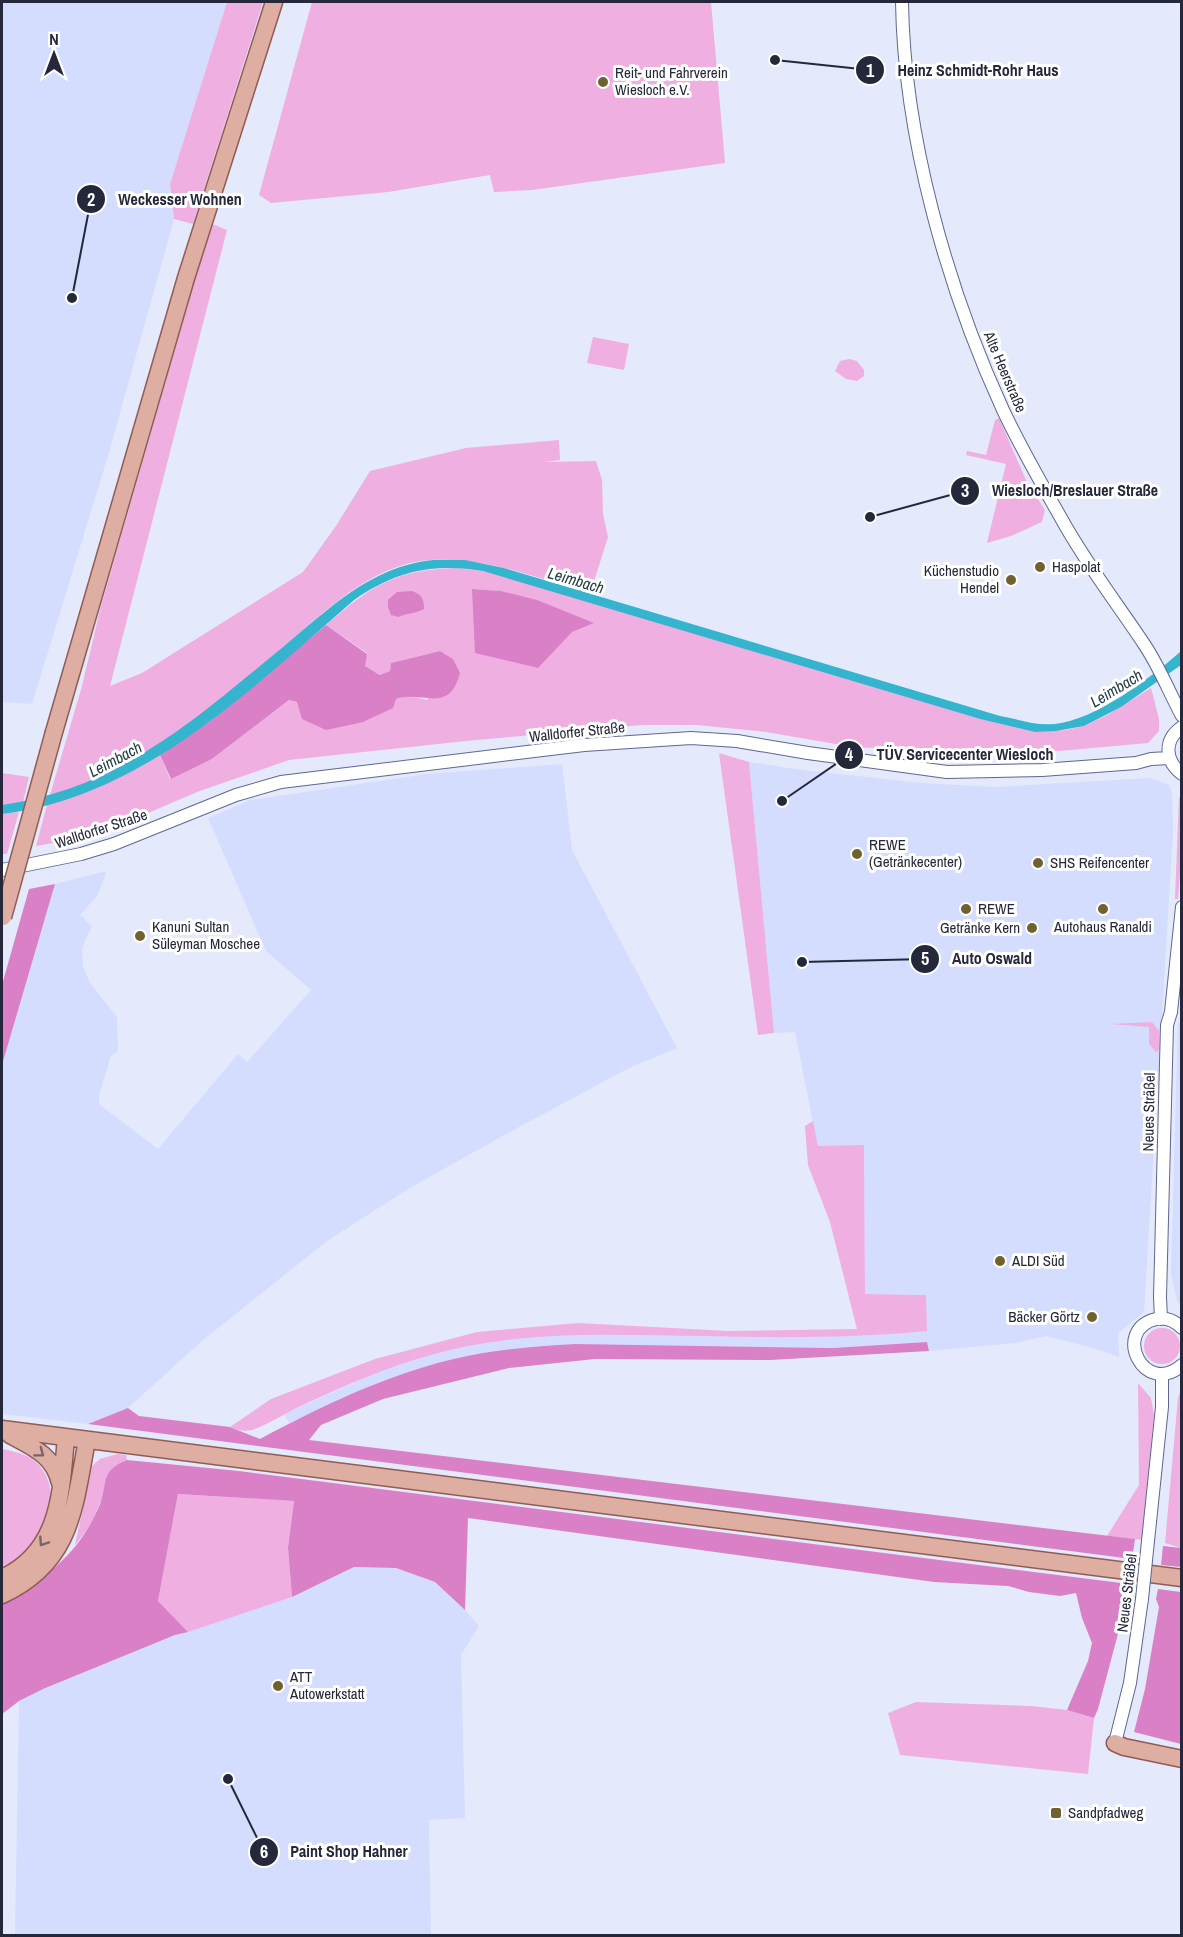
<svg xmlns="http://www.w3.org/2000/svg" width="1183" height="1937" font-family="'Archivo Narrow',sans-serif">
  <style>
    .built { fill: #d5ddfe }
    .green { fill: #f0afe1; fill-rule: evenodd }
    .forest { fill: #d980c7 }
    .water { fill: #35b4ce }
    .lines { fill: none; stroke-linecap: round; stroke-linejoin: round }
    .tertiary-casing { stroke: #5e6790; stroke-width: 14 }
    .primary-casing { stroke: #8f5c55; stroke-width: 19 }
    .tertiary { stroke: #fff; stroke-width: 12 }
    .primary { stroke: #dfaea2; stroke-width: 16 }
    .tertiary-bridge-casing { stroke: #5e6790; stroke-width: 14; stroke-linecap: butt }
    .primary-bridge-casing { stroke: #8f5c55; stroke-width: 19; stroke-linecap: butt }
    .tertiary-bridge { stroke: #fff; stroke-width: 12 }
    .primary-bridge { stroke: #dfaea2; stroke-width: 16 }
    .oneway { stroke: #786469 }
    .poi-dot { fill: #6f622f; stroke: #fff; stroke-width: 2 }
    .labels { text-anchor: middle; stroke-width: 6; stroke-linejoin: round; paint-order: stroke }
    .poi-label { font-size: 15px; fill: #24283a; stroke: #fff; text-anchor: start }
    .street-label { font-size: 15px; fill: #24283a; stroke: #fff }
    .water-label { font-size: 16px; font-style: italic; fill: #233d43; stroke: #fff }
    .leader { fill: none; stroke: #24283a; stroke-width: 2 }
    .callout-dot { fill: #24283a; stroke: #fff; stroke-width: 2 }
    .mark-label { font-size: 18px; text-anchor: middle; font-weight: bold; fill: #fff }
    .callout-label { font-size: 16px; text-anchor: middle; font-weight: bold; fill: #24283a; stroke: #fff; stroke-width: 6; stroke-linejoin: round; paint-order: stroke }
  </style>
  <rect width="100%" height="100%" fill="#e4e9fc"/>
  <!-- built -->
  <path class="built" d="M2,2H227L170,184L174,219L108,456L32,704L2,702Z
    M749,762L803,770L921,783L996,787L1150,778L1169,785L1172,793L1173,832L1144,1312L1118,1333L1119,1357L1100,1350L1046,1336L1015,1343L929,1351L927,1342L833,1348L616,1345L481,1354L435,1365L384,1381L289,1423L284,1414L380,1371L432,1354L479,1343L531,1336L574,1333L763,1337L893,1334L925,1295L865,1294L864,1146L818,1147L795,1032L774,1033Z
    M562,764L572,850L677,1048L629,1068L508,1133L408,1189L327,1241L203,1340L128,1408L88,1424L2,1414V1065L55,884L107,871L97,896L80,915L92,926L82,948L83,966L90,983L117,1017L118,1051L111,1056L99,1095V1104L158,1149L238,1054L247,1062L311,990L266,951L208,818L250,800L427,774Z
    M1178,1023H1182L1181,1306L1177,1300L1171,1274Z
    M354,1567L396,1568L435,1582L465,1610L479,1626L461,1655L465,1818L429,1820L431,1935L15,1936L19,1701L43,1689L175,1635L292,1597Z"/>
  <!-- green -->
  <path class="green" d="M227,2H263L193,224L174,219L170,184Z
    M312,2H711L725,163L532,190L494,192L490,175L388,192L271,203L259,195Z
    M210,223L227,230L110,686L142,673L303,572L336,526L370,471L466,448L559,440L560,460L543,462L596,461L602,480L603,514L608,537L590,594C539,578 486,557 431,560C372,563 325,612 282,648C212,706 141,772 50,795L82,686L101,606L187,308Z
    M593,337L629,344L624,370L587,363Z
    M849,359L857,361L864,370V376L857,381L846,379L835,371L840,361Z
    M999,418L1026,480L1045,510L1042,522L1011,536L987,543L1006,464L966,455L967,451L986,455L995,420Z
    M455,568L483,571L512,579L980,719L1035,732L1066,730L1084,726L1107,715L1151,688L1159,719V731L1148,743L1059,751L966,752L853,747L766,732L697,725H641L466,741L289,760L197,792L118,826L78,839L36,846L47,805C87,795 124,776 160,755L170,779L212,759L289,700L297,702L396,699L408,695L427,700L453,659L440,651L391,663L390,671L381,675L364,666L367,653L326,625C371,586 394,570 455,568ZM472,589L501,591L593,623L572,632Z
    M719,753L749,762L774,1033L758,1035Z
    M2,773L29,777L23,802L2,805Z
    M1179,797L1181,798L1182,848L1178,899H1175Z
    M19,812L7,854H2V814Z
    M1152,1022L1159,1031V1050L1156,1052L1149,1044V1027L1110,1024Z
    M813,1121L818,1146L864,1145L865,1294L926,1295L927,1331C853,1338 779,1338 705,1336C612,1335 522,1329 431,1355C387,1367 346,1385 305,1404C287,1412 270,1424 252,1430C243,1432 239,1430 230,1427L271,1399L375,1359L477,1332L578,1323L728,1331L857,1329L830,1222L808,1165L805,1126Z
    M1144 1346a18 18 0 1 1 36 0a18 18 0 1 1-36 0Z
    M1138,1383L1151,1398L1154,1415L1142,1540L1107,1536L1139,1485Z
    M1181,1390L1182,1548H1181L1165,1543L1178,1398Z
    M2,1449C12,1451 28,1454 36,1462C71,1497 39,1552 2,1569Z
    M117,1454L126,1455L127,1460C99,1472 109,1482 99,1505C94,1519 85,1534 75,1545L92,1466L100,1459Z
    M178,1494L294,1501L288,1548L292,1597L188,1632L158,1601Z
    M916,1702L1031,1706L1067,1710L1094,1718L1088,1774L900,1755L888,1713Z"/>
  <!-- forest -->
  <path class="forest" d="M472,589L501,591L537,600L594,623L572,632L538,668L475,653Z
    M412,591C422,595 424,599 424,609C415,614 407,613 398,617L391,615L388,607V600L397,592Z
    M326,625L367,654L365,666L380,675L390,671L391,663L440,651L453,659L460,673C449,715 423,690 396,699L393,708L363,722L326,730L302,719L297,702L289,700L212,759L171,779L160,755L213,719Z
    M55,884L2,1065V985L29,889Z
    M927,1342L929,1351L770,1360L595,1359L509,1368L383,1399L321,1425L309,1440L1135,1539L1132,1559L88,1424L128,1408L139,1416L230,1427L260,1439C329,1402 405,1366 483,1353C513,1348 544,1346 575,1344L833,1348Z
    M127,1460L239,1471L1129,1584L1128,1596L1098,1709L1094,1718L1067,1710L1088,1661L1092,1643L1082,1618L1076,1593L1060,1596L1029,1592L1008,1586L934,1582L468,1518L465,1610L435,1582L396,1568L354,1567L292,1597L288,1548L294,1501L178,1494L158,1601L188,1632L175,1635L43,1689L19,1701L2,1714V1603C31,1586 63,1566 83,1536C89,1527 96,1514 100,1504C108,1481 100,1471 127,1460Z
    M1163,1546L1181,1548V1567L1161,1565Z
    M1158,1589L1181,1592V1744L1134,1732L1145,1689L1159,1607L1156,1599Z"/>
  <!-- water -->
  <path class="water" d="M433,560H465L504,568L1000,716C1018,719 1036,726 1055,724C1095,720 1151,678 1181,651V665L1121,707L1084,726L1056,731L1035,732L980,719L483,571C432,563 396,571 354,600C251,689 143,797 2,814V805C120,788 194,720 283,647C329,609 371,566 433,560Z"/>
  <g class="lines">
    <defs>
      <path id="tertiary" d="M902,2C904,136 947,288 1003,410C1020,446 1041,483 1061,518C1085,562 1116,602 1144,644C1159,666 1169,692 1182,716
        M1182,727C1163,740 1165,761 1182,774
        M2,870L81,854L114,844L236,795L281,782L584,745L691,738L737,741L808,753L947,772L1042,770L1136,763L1151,759L1169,758
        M1161,1319L1160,1297L1167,1025L1171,1012L1182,907
        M1182,1328C1175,1321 1166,1317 1156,1319C1111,1330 1144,1398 1182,1365
        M1148,1541L1162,1407V1374
        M1115,1743L1130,1683L1142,1599"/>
      <path id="primary" d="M54,732L186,278L274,2
        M2,1429L1182,1578
        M10,1435C33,1447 54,1456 60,1483
        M2,1578C60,1551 61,1494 66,1437
        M2,1595C72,1563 74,1508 87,1440
        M1115,1743L1124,1747L1182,1759"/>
    </defs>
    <!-- tertiary casing -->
    <use href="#tertiary" class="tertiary-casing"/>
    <!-- primary casing -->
    <use href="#primary" class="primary-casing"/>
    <!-- tertiary -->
    <use href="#tertiary" class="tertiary"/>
    <!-- primary -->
    <use href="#primary" class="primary"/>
    <defs>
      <path id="tertiary-bridge" d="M1142,1599L1148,1541"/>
      <path id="primary-bridge" d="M3,917L54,732"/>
    </defs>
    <!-- tertiary-bridge casing -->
    <use href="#tertiary-bridge" class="tertiary-bridge-casing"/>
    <!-- primary-bridge casing -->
    <use href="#primary-bridge" class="primary-bridge-casing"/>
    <!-- tertiary-bridge -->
    <use href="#tertiary-bridge" class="tertiary-bridge"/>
    <!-- primary-bridge -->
    <use href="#primary-bridge" class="primary-bridge"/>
  </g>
  <!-- one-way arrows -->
  <defs><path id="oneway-chevron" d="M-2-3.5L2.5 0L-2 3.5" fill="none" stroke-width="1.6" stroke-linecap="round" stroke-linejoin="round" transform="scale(1.5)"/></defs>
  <g class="oneway">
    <use href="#oneway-chevron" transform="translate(40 1453) rotate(37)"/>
    <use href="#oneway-chevron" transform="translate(43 1542) rotate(124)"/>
  </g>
  <!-- markers -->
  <g class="poi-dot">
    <circle cx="603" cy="82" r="6"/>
    <circle cx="1040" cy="567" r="6"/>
    <circle cx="1011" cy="580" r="6"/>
    <circle cx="857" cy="854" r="6"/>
    <circle cx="1038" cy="863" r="6"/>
    <circle cx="966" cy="909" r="6"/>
    <circle cx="1103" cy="909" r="6"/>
    <circle cx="1032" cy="928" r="6"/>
    <circle cx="140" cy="936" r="6"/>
    <circle cx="1000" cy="1261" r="6"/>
    <circle cx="1092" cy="1317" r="6"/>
    <circle cx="278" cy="1686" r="6"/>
    <rect x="1050" y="1807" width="12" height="12" rx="3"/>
  </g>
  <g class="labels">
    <!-- poi labels -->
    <g class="poi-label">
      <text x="615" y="78">Reit- und Fahrverein<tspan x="615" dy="17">Wiesloch e.V.</tspan></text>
      <text x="1052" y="572">Haspolat</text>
      <text x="999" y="576" text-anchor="end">Küchenstudio<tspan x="999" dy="17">Hendel</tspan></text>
      <text x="869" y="850">REWE<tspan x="869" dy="17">(Getränkecenter)</tspan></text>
      <text x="1050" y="868">SHS Reifencenter</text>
      <text x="978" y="914">REWE</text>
      <text x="152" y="932">Kanuni Sultan<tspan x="152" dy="17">Süleyman Moschee</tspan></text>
      <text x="1103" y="932" text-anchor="middle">Autohaus Ranaldi</text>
      <text x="1020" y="933" text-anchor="end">Getränke Kern</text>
      <text x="1012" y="1266">ALDI Süd</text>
      <text x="1080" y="1322" text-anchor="end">Bäcker Görtz</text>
      <text x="290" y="1682">ATT<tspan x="290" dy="17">Autowerkstatt</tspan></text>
      <text x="1068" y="1818">Sandpfadweg</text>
    </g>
    <!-- street labels -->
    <g class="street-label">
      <text transform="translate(1005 372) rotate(67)" y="5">Alte Heerstraße</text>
      <text transform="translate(577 732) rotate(-6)" y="5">Walldorfer Straße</text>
      <text transform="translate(101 829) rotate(-18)" y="5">Walldorfer Straße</text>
      <text transform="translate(1149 1112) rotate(-89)" y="5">Neues Sträßel</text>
      <text transform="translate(1127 1593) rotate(-83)" y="5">Neues Sträßel</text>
    </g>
    <!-- water labels -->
    <g class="water-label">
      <text transform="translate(576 580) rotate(16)" y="6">Leimbach</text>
      <text transform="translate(1116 688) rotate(-31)" y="6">Leimbach</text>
      <text transform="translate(115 759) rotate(-28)" y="6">Leimbach</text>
    </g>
  </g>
  <!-- callouts -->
  <path class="leader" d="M775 60L870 70M72 298L91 199M870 517L965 491M782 801L849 755M802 962L925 959M228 1779L264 1852"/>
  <g class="callout-dot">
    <circle cx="775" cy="60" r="6"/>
    <circle cx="72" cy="298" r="6"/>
    <circle cx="870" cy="517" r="6"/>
    <circle cx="782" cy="801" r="6"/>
    <circle cx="802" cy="962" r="6"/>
    <circle cx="228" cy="1779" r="6"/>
    <circle cx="870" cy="70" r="15"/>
    <circle cx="91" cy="199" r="15"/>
    <circle cx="965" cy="491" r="15"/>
    <circle cx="849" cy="755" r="15"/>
    <circle cx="925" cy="959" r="15"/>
    <circle cx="264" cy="1852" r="15"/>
  </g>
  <g class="mark-label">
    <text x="870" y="77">1</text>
    <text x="91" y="206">2</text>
    <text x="965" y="497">3</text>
    <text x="849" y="761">4</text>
    <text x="925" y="965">5</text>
    <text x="264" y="1858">6</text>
  </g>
  <g class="callout-label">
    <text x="978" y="76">Heinz Schmidt-Rohr Haus</text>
    <text x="180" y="205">Weckesser Wohnen</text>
    <text x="1075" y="496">Wiesloch/Breslauer Straße</text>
    <text x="965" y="760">TÜV Servicecenter Wiesloch</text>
    <text x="992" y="964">Auto Oswald</text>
    <text x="349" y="1857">Paint Shop Hahner</text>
  </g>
  <!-- border -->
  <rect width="1183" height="1937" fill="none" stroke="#24283a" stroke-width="6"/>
  <!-- north arrow -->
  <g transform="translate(54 54)" stroke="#ffffff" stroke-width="4.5" paint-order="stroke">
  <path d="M0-4.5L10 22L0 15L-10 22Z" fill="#24283a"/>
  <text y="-9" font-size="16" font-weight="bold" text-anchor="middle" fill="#24283a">N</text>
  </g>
</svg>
